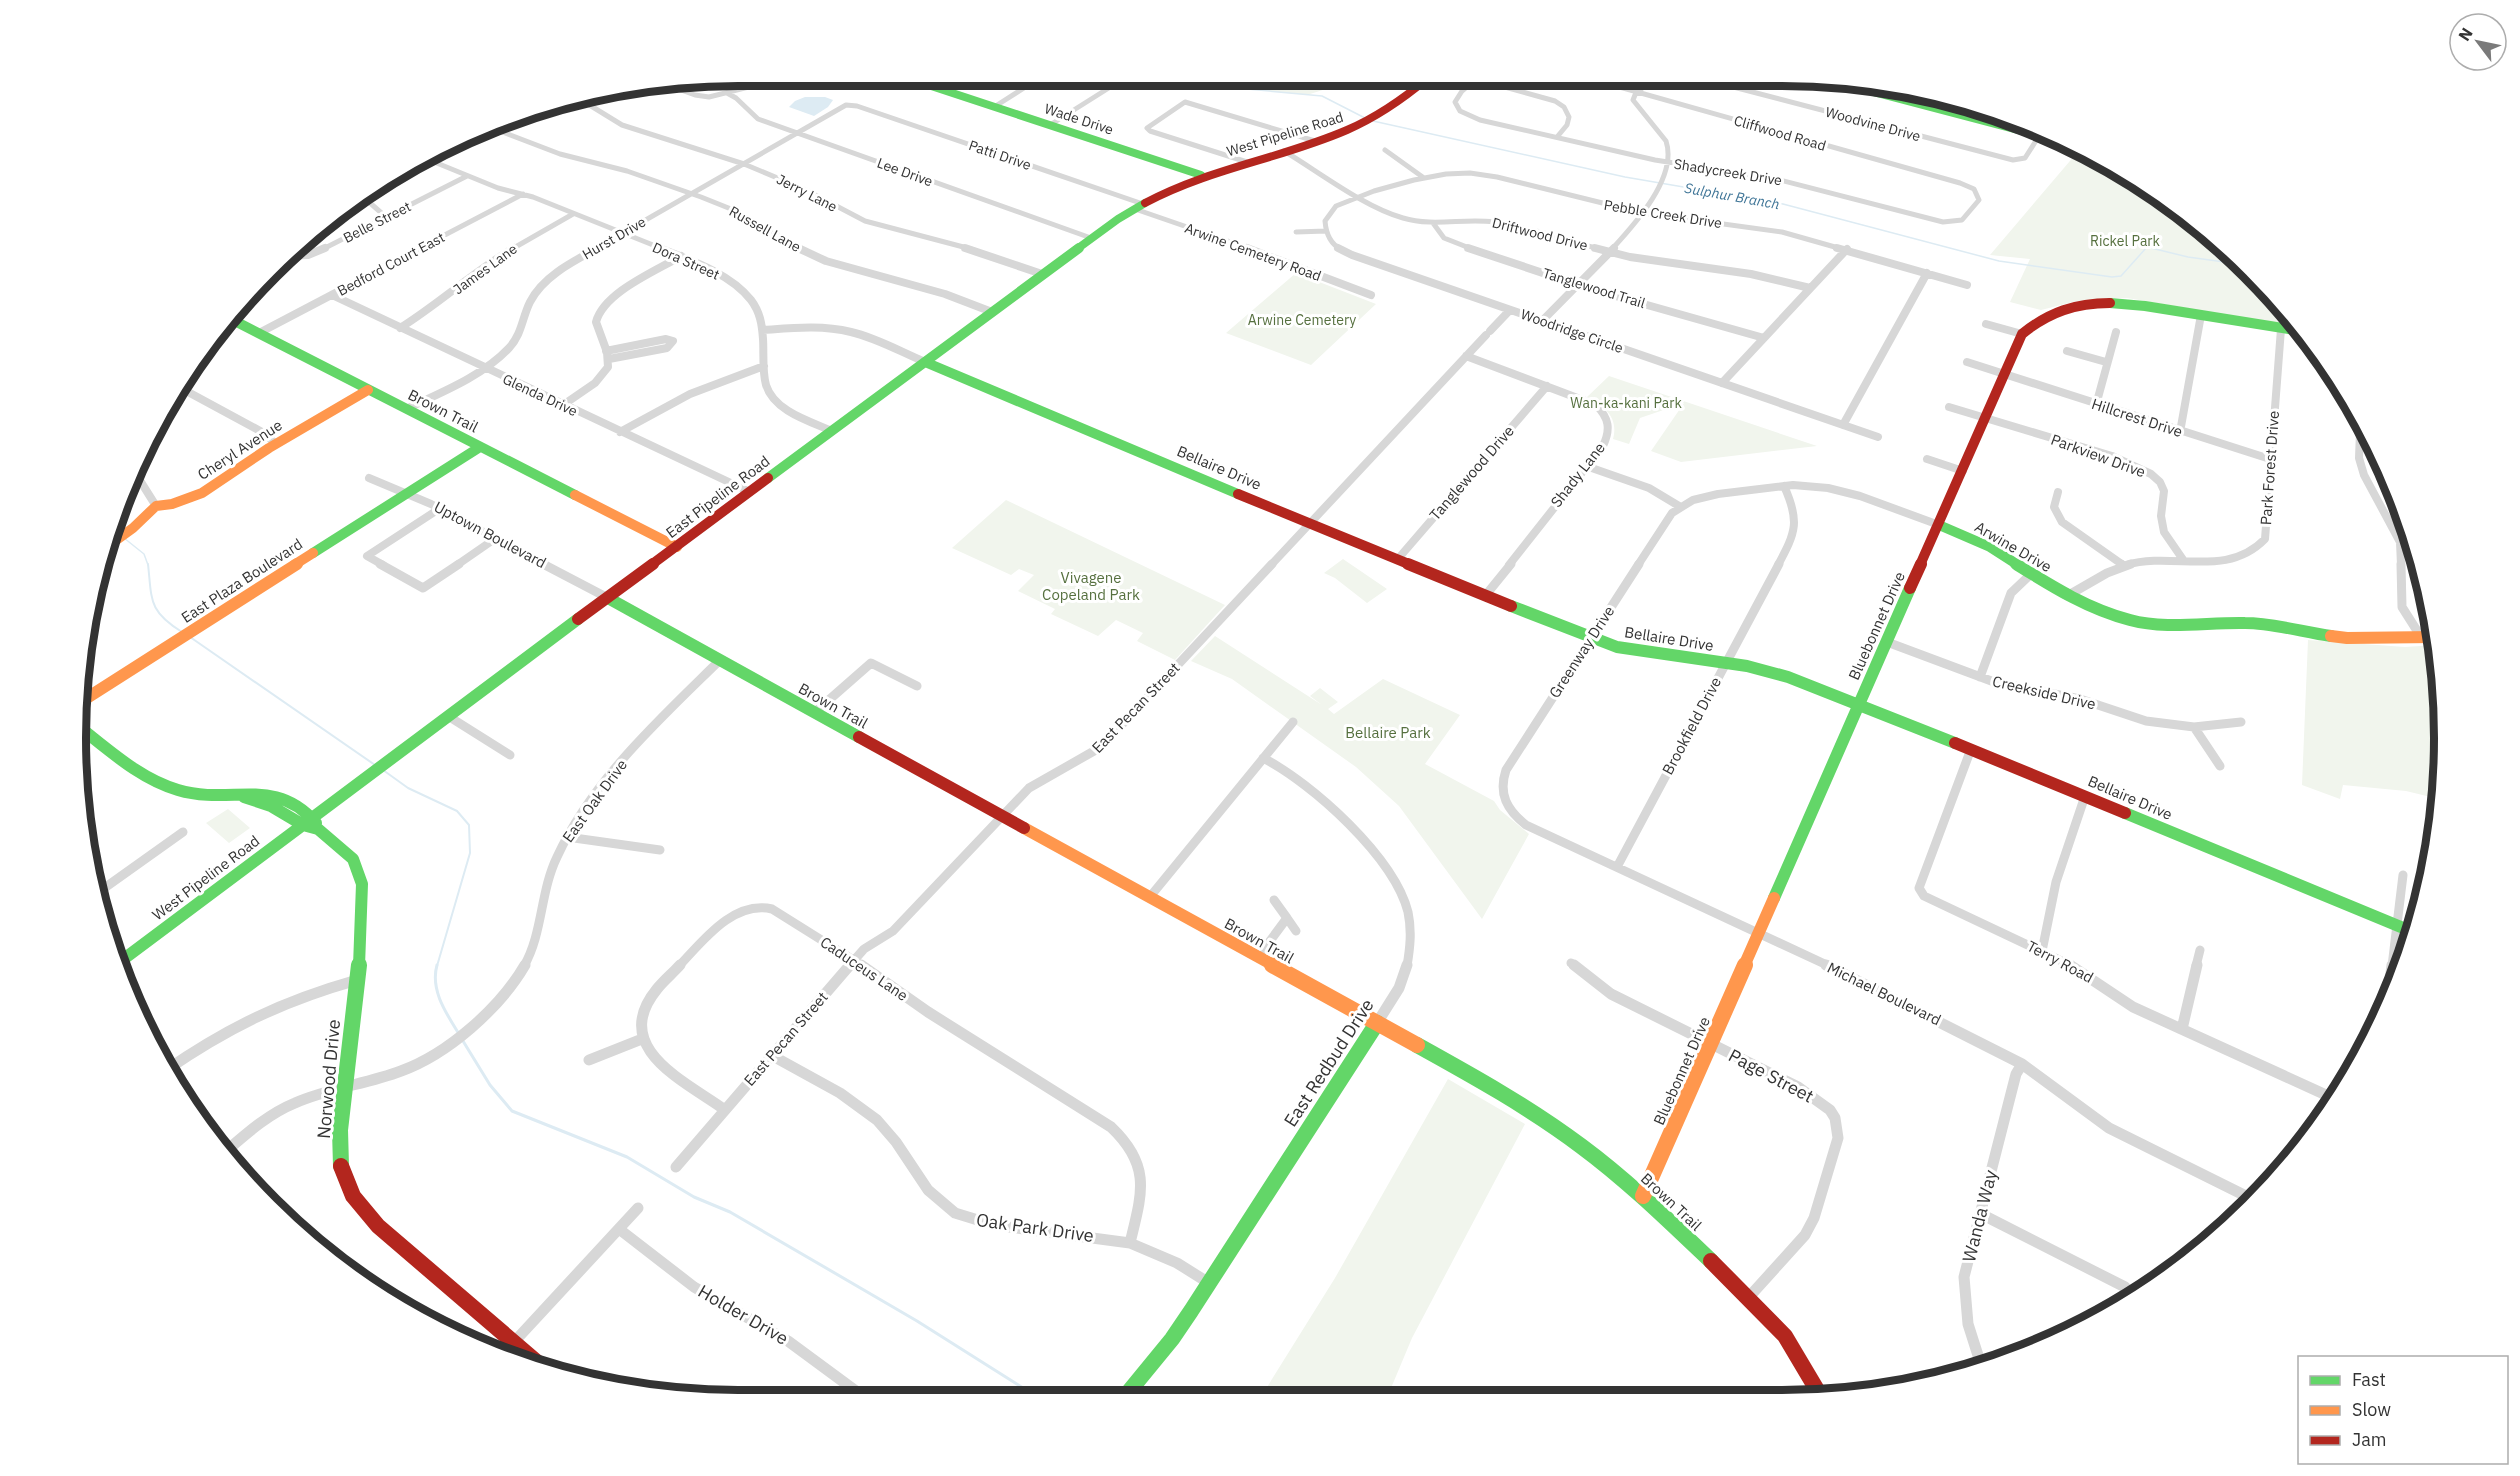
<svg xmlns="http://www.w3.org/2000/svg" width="2520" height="1476" font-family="'IBM Plex Sans',sans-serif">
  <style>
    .green { fill: #f1f5ed }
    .water { fill: #ddebf3 }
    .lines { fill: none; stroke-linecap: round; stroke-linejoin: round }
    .stream-far2 { stroke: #ddebf3; stroke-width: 1.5 }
    .stream-far1 { stroke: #ddebf3; stroke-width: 2 }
    .stream { stroke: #ddebf3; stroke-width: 3 }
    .street-far3 { stroke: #d7d7d7; stroke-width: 5 }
    .street-far2 { stroke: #d7d7d7; stroke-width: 8 }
    .street-far1 { stroke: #d7d7d7; stroke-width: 9 }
    .street { stroke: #d7d7d7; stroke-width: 11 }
    .fast-far3 { stroke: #63d668; stroke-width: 8 }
    .fast-far2 { stroke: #63d668; stroke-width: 10 }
    .fast-far1 { stroke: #63d668; stroke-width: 12 }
    .fast { stroke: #63d668; stroke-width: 16 }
    .slow-far2 { stroke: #ff974d; stroke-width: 10 }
    .slow-far1 { stroke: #ff974d; stroke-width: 12 }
    .slow { stroke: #ff974d; stroke-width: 16 }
    .jam-far3 { stroke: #b3261e; stroke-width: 8 }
    .jam-far2 { stroke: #b3261e; stroke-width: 10 }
    .jam-far1 { stroke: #b3261e; stroke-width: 12 }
    .jam { stroke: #b3261e; stroke-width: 16 }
    .labels { text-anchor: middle; stroke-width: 6; stroke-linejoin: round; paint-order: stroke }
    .far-street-label { font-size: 14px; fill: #333; stroke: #fff }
    .far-water-label { font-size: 14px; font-style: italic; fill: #3f7597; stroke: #fff }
    .far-park-label { font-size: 14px; fill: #56703f; stroke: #fff }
    .street-label { font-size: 15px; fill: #333; stroke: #fff }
    .park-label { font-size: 15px; fill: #56703f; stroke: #fff }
    .near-street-label { font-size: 18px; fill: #333; stroke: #fff }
    .rim { fill: none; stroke: #333; stroke-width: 8 }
  </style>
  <rect width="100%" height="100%" fill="#fff"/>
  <!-- green -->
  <path class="green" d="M1328,78L1332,87L1307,95L1268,91L1218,81L1215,79Z
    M2075,155L2097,160L2150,187L2251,269L2298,327L2127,298L2077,301L2041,310L2010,302L2030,259L1990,255Z
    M1296,273L1376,304L1311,365L1226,333Z
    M1609,376L1817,446L1681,462L1651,451L1684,403L1640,418L1629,444L1613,439C1619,417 1604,406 1587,397Z
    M1006,500L1225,605L1175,660L1137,641L1143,633L1116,620L1098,636L1051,614L1055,609L1018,591L1034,575L1019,569L1011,575L952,548Z
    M1343,559L1387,589L1367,603L1335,578L1324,573Z
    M1215,636L1322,705L1310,696L1320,688L1338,702L1328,709L1334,714L1383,679L1460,715L1425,764L1494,801L1500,810L1529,834L1482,919L1399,806L1356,767L1232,679L1191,661Z
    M2308,640L2405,647L2436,645L2445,738L2439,799L2406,791L2343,785L2340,799L2302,785Z
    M228,809L250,828L229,843L206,823Z
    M1448,1079L1525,1124L1412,1338L1386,1400H1259L1335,1278Z"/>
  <!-- water -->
  <path class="water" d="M805,97H825L833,100L828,107L814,116L789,107L795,101Z"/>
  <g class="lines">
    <!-- stream-far2 -->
    <path class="stream-far2" d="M1211,79L1247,89L1322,96L1365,118
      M1373,121L1625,177L1783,204L1999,261L2112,277L2121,276L2147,247L2188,257L2246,265
      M124,538L144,554L148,565"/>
    <!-- stream-far1 -->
    <path class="stream-far1" d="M148,564C152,600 148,611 182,632
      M190,637L375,765
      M383,770L408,788L457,811L469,825L470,853L437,966"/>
    <!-- stream -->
    <path class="stream" d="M437,965C430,990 446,1013 459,1034
      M463,1041L490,1085L512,1111L627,1157L694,1197L730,1212L917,1321L1042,1400"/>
    <!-- street-far3 -->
    <path class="street-far3" d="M1695,77L2013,160L2025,158L2039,136
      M1394,78L1420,85
      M1477,78L1462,91L1455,102L1460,111L1480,120L1655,160L1776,179L1943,222L1962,220L1979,200L1974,189L1960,183L1584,77
      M1476,79L1555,101L1564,107L1569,117L1567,125L1557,137
      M656,81L695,95L709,97L777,80
      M727,93L736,98L758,119L1091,238
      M578,98L622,125L744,164L806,190L865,221L971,249
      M994,107L1038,79
      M1050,125L1123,79
      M487,126L560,154L627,171L701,197L736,211L801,249
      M1385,150L1424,178
      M1284,151C1319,172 1364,207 1403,218C1433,227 1464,218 1494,222C1527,226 1568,241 1600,249
      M422,157L498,188L533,197L663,249
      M1247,162L1150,131L1147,128L1185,102L1315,141
      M2127,182L2133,178
      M361,195L386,217
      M1135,209L1251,249
      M1433,223L1444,238L1472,249
      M1296,232L1326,231
      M323,249L467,176
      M418,249L523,194
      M512,249L573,214
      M595,249L846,105L857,106L1143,204
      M1341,249C1330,244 1326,233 1325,221L1336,206L1374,191L1414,180L1446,174L1470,173L1497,177L1643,213L1782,232L1842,249
      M1612,249C1635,224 1678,177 1666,141L1633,100L1635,95L1654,77"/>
    <!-- street-far2 -->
    <path class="street-far2" d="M659,248C690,260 730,273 751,300C760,312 762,324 763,339C764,353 762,371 766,385C774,411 809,421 832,431
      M798,248L826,261L945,294L992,312
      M965,248L1042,274
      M1247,248L1371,295
      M1338,248L1352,255L1878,437
      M1468,248L1594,290L1764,338
      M1595,248L1630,257L1751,274L1810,288
      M1837,248L1967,285
      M284,256L308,255L325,248
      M332,295L750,492
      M1542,321L1614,248
      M1986,324L2022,334
      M400,328C440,303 474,271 514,248
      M763,330C793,328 822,325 851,332C877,338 901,352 925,362
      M1490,331L1510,310
      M259,333L421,248
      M606,351L666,339L673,341L667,348L609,359
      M2067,351L2106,362
      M1466,356L1596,405C1609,418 1611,429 1603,446L1509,565
      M1967,362L2270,459
      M1722,383L1847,249
      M177,386L262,432L276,444
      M563,405L595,383L608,367L607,352L596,322C604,292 656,271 681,256
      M2096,405L2116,332
      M1949,407L2112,456L2151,474L2160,482L2164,491L2161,516L2164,532L2184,561
      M406,409C440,393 483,376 509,348C522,334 522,318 530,302C543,276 574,261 598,248
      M1843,425L1927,273
      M2364,427L2360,432L2359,458L2364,475L2400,542L2401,565
      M620,432L690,394L764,366
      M2180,432L2201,315
      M1927,459L1963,471
      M1586,466L1649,488L1679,506
      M134,471L156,506
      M369,478L431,504L546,565
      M2058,492L2054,507L2062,522L2123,565
      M1397,560L1547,386
      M383,565L367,556L439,509
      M457,565L496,538
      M1271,565L1486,335
      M1638,565L1672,513L1693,500L1718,494L1793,485L1828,488L1860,496L1939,525
      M1778,565C1796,532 1800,521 1784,486
      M2126,565C2174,551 2226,579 2265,539L2281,329"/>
    <!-- street-far1 -->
    <path class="street-far1" d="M380,564L423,588L459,564
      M543,564L608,598
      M1639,564L1506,770C1498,794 1507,810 1526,825L1829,966
      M2121,564L2124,566
      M2401,564L2402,607L2421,637
      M1485,596L1511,564
      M2067,596L2107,573L2131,564
      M1887,642L1994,682L2080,699L2146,721L2194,727L2241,722
      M1980,677L2011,593L2031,574
      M814,713L871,663L917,686
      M448,716L510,755
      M2194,727L2220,766
      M1971,749L1919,888L1924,896L2072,966
      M1263,758C1312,783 1394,857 1408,912C1412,931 1410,948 1407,966
      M567,837L660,850
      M1617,867L1779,564
      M96,894L183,832
      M1149,898L1293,722
      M1287,918L1296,931
      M2042,951L2056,882L2085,796
      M1258,957L1287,918L1274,900
      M1571,963L1575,966
      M524,966C543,933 540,892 557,857C593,779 660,719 720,660
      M679,966C702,942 733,900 772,909L863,966
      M849,966L864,949L893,931L1029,788L1101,747L1272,564
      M2196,966L2200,950
      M2392,966L2403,875"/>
    <!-- street -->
    <path class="street" d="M680,965C673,973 664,980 657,989C609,1048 685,1081 725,1110
      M861,965L928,1012L1111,1127C1152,1166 1142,1193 1130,1243
      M1574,965L1611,994L1798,1087L1830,1110L1835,1118L1838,1138L1814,1218L1805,1235L1749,1297
      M1826,965L2022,1064L2109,1128L2256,1201
      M2070,965L2133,1007L2337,1100
      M2387,1005L2392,965
      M1377,1023L1399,988L1407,965
      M2182,1029L2197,965
      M771,1055L840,1093L877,1120L896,1142L928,1190L955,1213L994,1225L1130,1243L1177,1263L1209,1283
      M589,1060L642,1039
      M165,1071C229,1027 283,1001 357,980
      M224,1153C246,1134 268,1114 295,1103C329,1088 367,1084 401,1071C448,1054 500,1008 525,965
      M676,1167L850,965
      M1981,1214L2125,1287
      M619,1229L694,1287L788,1341L868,1400
      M502,1355L638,1208
      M1982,1368L1968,1324L1964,1277L2016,1074L2022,1064"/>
    <!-- fast-far3 -->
    <path class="fast-far3" d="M1812,76L2053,139
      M913,80L1201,175
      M1077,249L1118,219L1145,203"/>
    <!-- fast-far2 -->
    <path class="fast-far2" d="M2110,303L2145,306L2301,331
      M229,318L575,495
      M925,362L1238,494
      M768,478L1079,248
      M1939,525L1990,547L2018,565
      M313,553L480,447"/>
    <!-- fast-far1 -->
    <path class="fast-far1" d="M2016,564C2053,587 2088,609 2130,620C2166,630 2208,622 2245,623C2273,623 2303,632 2331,636
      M608,598L859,737
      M1511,606L1617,647L1747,666L1788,677L1955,743
      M78,726C109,750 140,779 178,790C232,806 274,775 316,823
      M244,797L271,806L303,825L318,829L353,859L362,884L359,966
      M2125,813L2413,932
      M1774,898L1910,588
      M117,964L578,619"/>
    <!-- fast -->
    <path class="fast" d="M1417,1045C1473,1076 1529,1107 1581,1146C1627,1180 1669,1221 1711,1261
      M341,1166L340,1130L359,965
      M1122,1400L1172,1339L1191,1311L1377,1023"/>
    <!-- slow-far2 -->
    <path class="slow-far2" d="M575,495L677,547
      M104,549L133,528L156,506L172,504L202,493L269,448L368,390
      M294,565L313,553"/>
    <!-- slow-far1 -->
    <path class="slow-far1" d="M2331,636L2347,638L2435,637
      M79,703L297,564
      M1024,828L1275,966
      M1744,966L1774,898"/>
    <!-- slow -->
    <path class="slow" d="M1272,965L1417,1045
      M1643,1196L1745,965"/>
    <!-- jam-far3 -->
    <path class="jam-far3" d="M1145,203C1211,168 1280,159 1347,130C1377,117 1403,99 1428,78"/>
    <!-- jam-far2 -->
    <path class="jam-far2" d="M1238,494L1411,565
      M651,565L768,478
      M1920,565L2022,334C2049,312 2076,303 2110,303"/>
    <!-- jam-far1 -->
    <path class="jam-far1" d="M1408,564L1511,606
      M1910,588L1921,564
      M578,619L653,564
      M859,737L1024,828
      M1955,743L2125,813"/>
    <!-- jam -->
    <path class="jam" d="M341,1166L353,1196L378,1226L546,1370
      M1711,1261L1785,1336L1823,1400"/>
  </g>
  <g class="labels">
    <!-- far-street labels -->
    <g class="far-street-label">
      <text transform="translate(1079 119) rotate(18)" y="5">Wade Drive</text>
      <text transform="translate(1873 124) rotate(15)" y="5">Woodvine Drive</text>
      <text transform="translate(1780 133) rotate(16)" y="5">Cliffwood Road</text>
      <text transform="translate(1285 134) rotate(-17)" y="5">West Pipeline Road</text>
      <text transform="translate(1000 155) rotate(19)" y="5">Patti Drive</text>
      <text transform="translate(905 172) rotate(20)" y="5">Lee Drive</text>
      <text transform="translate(1728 172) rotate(9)" y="5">Shadycreek Drive</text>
      <text transform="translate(807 193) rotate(27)" y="5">Jerry Lane</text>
      <text transform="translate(1663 214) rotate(9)" y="5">Pebble Creek Drive</text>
      <text transform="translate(377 222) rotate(-27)" y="5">Belle Street</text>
      <text transform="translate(765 229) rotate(29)" y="5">Russell Lane</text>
      <text transform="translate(1540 234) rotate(14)" y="5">Driftwood Drive</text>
      <text transform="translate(614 238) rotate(-30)" y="5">Hurst Drive</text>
      <text transform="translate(1253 252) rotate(20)" y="5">Arwine Cemetery Road</text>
      <text transform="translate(686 261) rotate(24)" y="5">Dora Street</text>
      <text transform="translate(391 264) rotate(-28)" y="5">Bedford Court East</text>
      <text transform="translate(485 269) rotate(-36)" y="5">James Lane</text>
      <text transform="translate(1594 288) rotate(17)" y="5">Tanglewood Trail</text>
      <text transform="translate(1572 331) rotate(19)" y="5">Woodridge Circle</text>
      <text transform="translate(540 395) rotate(25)" y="5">Glenda Drive</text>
    </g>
    <!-- far-water labels -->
    <g class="far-water-label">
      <text transform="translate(1732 196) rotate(10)" y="5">Sulphur Branch</text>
    </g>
    <!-- far-park labels -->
    <g class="far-park-label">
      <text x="2125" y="246">Rickel Park</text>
      <text x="1302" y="325">Arwine Cemetery</text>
      <text x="1626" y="408">Wan-ka-kani Park</text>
    </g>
    <!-- street labels -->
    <g class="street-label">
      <text transform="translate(443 411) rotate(27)" y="5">Brown Trail</text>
      <text transform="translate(2137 418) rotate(18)" y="5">Hillcrest Drive</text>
      <text transform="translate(240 450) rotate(-33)" y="5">Cheryl Avenue</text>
      <text transform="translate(2098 456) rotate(20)" y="5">Parkview Drive</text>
      <text transform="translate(1219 468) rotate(23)" y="5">Bellaire Drive</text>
      <text transform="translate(2270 468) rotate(-86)" y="5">Park Forest Drive</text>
      <text transform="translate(1472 473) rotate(-49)" y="5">Tanglewood Drive</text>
      <text transform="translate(1578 475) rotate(-52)" y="5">Shady Lane</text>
      <text transform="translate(718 497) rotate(-37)" y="5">East Pipeline Road</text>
      <text transform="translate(490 535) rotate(28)" y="5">Uptown Boulevard</text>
      <text transform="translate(2013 547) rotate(30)" y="5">Arwine Drive</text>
      <text transform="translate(242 581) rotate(-33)" y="5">East Plaza Boulevard</text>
      <text transform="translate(1877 626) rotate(-66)" y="5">Bluebonnet Drive</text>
      <text transform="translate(1669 639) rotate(9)" y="5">Bellaire Drive</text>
      <text transform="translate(1582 652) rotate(-57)" y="5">Greenway Drive</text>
      <text transform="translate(2044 693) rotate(13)" y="5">Creekside Drive</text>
      <text transform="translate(833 706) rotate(29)" y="5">Brown Trail</text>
      <text transform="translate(1136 708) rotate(-46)" y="5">East Pecan Street</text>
      <text transform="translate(1692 726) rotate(-62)" y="5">Brookfield Drive</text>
      <text transform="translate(2130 798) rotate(23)" y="5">Bellaire Drive</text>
      <text transform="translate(595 801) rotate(-54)" y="5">East Oak Drive</text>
      <text transform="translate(206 878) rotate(-37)" y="5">West Pipeline Road</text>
      <text transform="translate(1259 941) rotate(29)" y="5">Brown Trail</text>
      <text transform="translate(2060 962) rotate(28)" y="5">Terry Road</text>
      <text transform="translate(864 969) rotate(34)" y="5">Caduceus Lane</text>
      <text transform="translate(1884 994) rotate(26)" y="5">Michael Boulevard</text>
      <text transform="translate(786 1039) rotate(-49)" y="5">East Pecan Street</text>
      <text transform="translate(1682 1071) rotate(-66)" y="5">Bluebonnet Drive</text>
      <text transform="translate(1671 1202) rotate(43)" y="5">Brown Trail</text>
    </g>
    <!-- park labels -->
    <g class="park-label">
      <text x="1091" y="583">Vivagene<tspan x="1091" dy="17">Copeland Park</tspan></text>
      <text x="1388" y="738">Bellaire Park</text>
    </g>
    <!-- near-street labels -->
    <g class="near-street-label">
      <text transform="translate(1329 1063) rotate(-57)" y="6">East Redbud Drive</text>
      <text transform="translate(1771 1076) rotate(28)" y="6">Page Street</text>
      <text transform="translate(329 1079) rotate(-85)" y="6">Norwood Drive</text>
      <text transform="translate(1980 1216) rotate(-76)" y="6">Wanda Way</text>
      <text transform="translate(1035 1228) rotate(8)" y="6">Oak Park Drive</text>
      <text transform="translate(743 1315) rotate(30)" y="6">Holder Drive</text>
    </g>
  </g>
  <!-- crop -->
  <path d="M0 0H2520V1476H0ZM738 86H1782A652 652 0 0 1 2434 738V738A652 652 0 0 1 1782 1390H738A652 652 0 0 1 86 738V738A652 652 0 0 1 738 86Z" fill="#fff" fill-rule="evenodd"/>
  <path class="rim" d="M738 86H1782A652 652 0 0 1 2434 738V738A652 652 0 0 1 1782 1390H738A652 652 0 0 1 86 738V738A652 652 0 0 1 738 86Z"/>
  <!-- legend -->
  <rect x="2298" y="1356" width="210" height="108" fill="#ffffff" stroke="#adadad" stroke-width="1.5"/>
  <rect x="2310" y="1376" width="30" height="9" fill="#63d668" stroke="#adadad" stroke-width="1.5"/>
  <text x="2352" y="1386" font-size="18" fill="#333333">Fast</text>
  <rect x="2310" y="1406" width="30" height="9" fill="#ff974d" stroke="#adadad" stroke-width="1.5"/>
  <text x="2352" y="1416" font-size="18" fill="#333333">Slow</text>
  <rect x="2310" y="1436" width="30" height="9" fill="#b3261e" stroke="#adadad" stroke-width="1.5"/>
  <text x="2352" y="1446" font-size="18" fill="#333333">Jam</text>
  <!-- north arrow -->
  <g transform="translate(2478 42) rotate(302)"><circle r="28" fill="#ffffff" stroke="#adadad" stroke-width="1.5"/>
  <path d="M0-4.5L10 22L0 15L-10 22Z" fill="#7a7a7a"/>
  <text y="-9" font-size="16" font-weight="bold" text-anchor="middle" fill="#333333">N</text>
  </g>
</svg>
